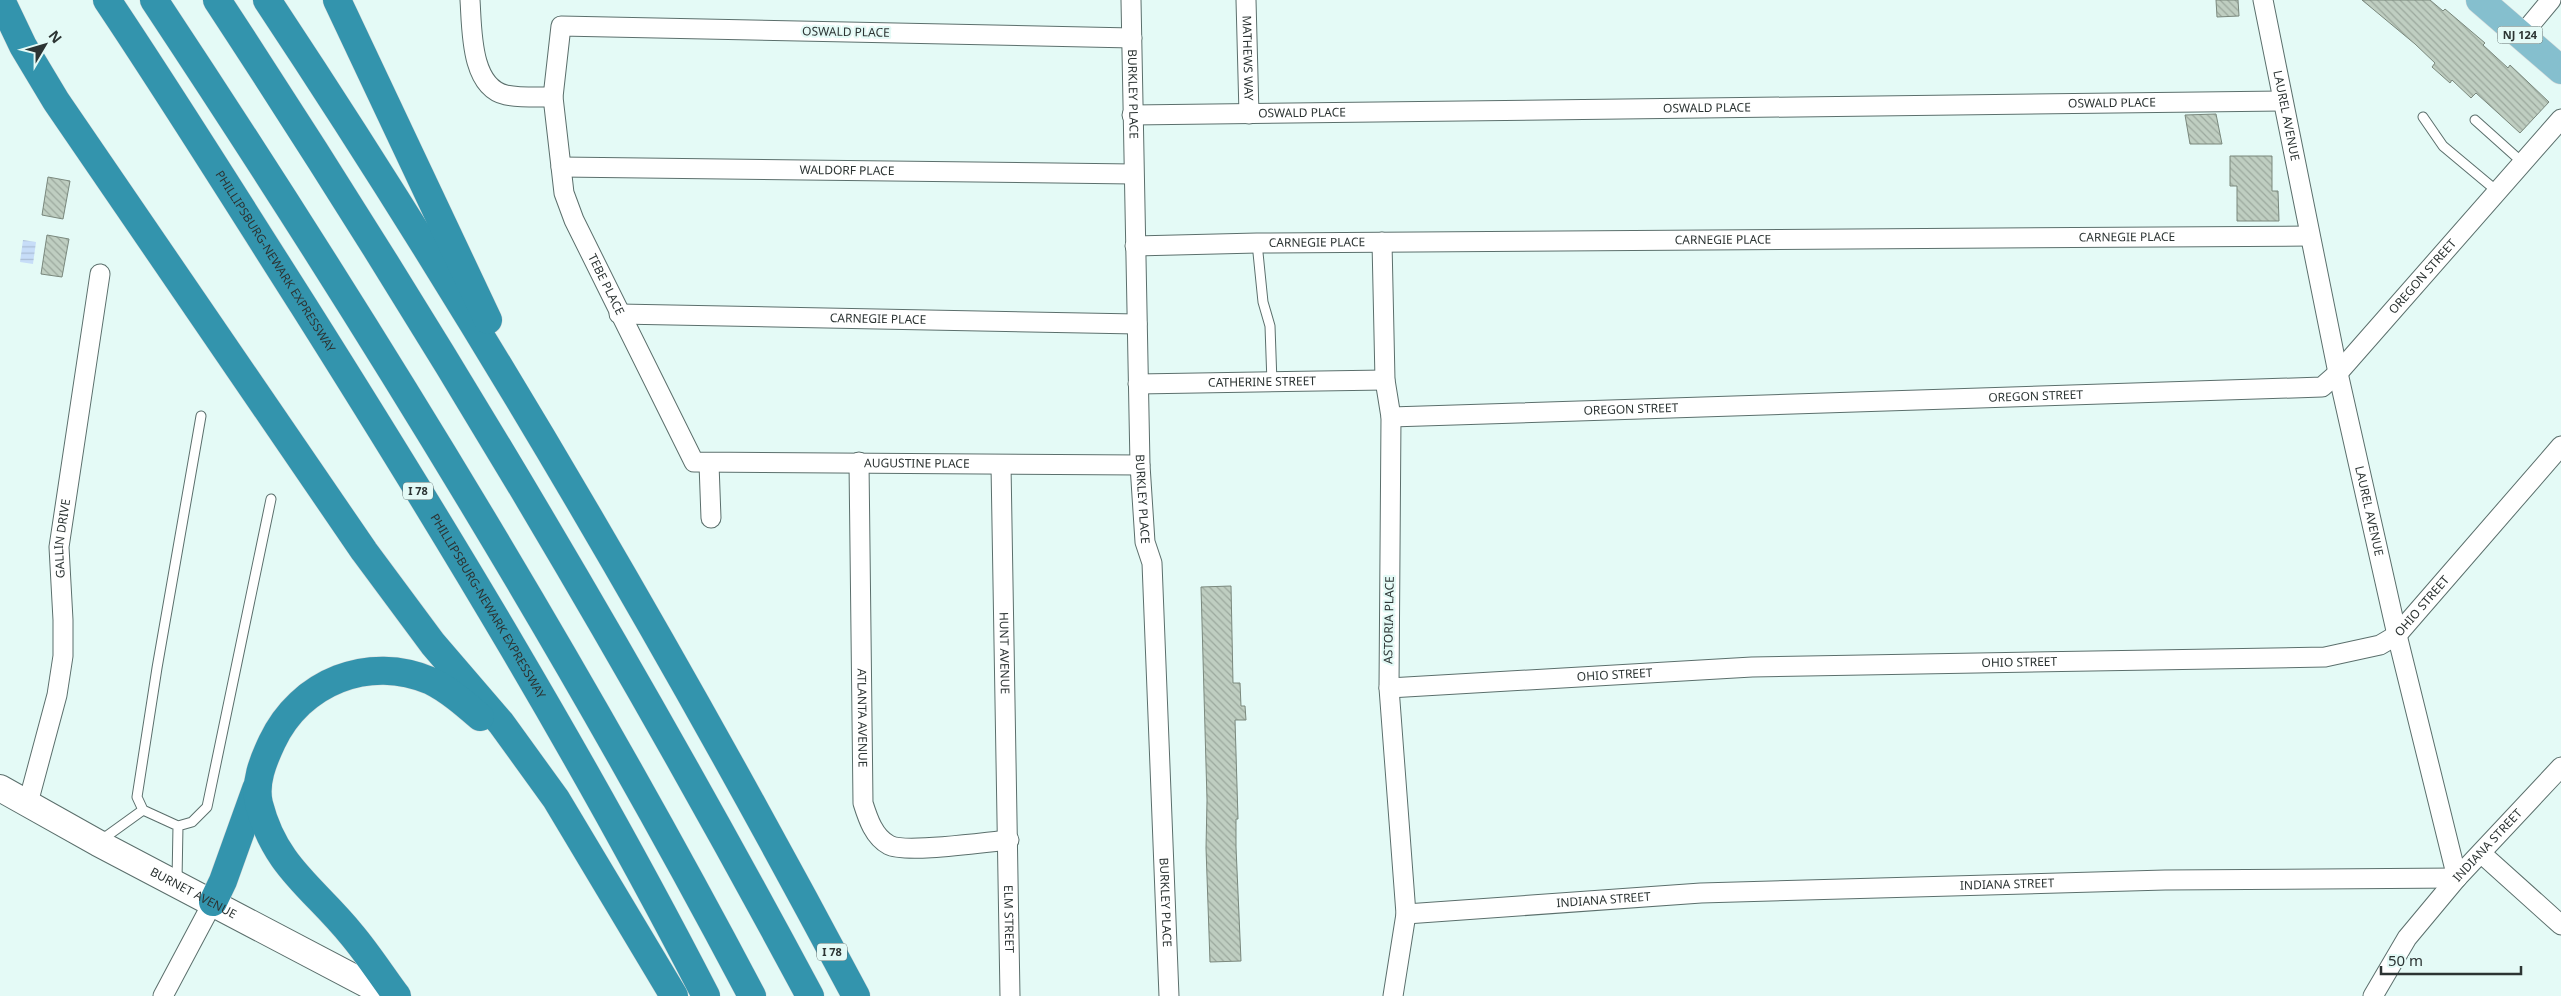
<svg xmlns="http://www.w3.org/2000/svg" width="2561" height="996" font-family="'Noto Sans',sans-serif">
  <style>
    .water { fill: url(#water-rules) }
    .building { fill: url(#building-back-hatch); stroke: #7a887d }
    .lines { fill: none; stroke-linecap: round; stroke-linejoin: round }
    .lane-casing { stroke: #5b6f6c; stroke-width: 11 }
    .street-casing { stroke: #5b6f6c; stroke-width: 21 }
    .secondary-casing { stroke: #5b6f6c; stroke-width: 28 }
    .primary-casing { stroke: #d9dada; stroke-width: 29 }
    .highway-casing { stroke: #d9dada; stroke-width: 29 }
    .lane { stroke: #fff; stroke-width: 9 }
    .street { stroke: #fff; stroke-width: 19 }
    .secondary { stroke: #fff; stroke-width: 26 }
    .primary { stroke: #85bfce; stroke-width: 28 }
    .highway { stroke: #3394ad; stroke-width: 28 }
    .labels { text-anchor: middle; stroke-width: 4.5; stroke-linejoin: round; paint-order: stroke }
    .shield { fill: #e4faf6; stroke: #636f6e; stroke-width: 1 }
    .shield-label { font-size: 11px; font-weight: bold; fill: #2c3433 }
    .street-label { font-size: 12px; fill: #2c3433; stroke: #e4faf6 }
  </style>
  <defs>
    <pattern id="water-rules" width="6" height="5" patternUnits="userSpaceOnUse" patternTransform="scale(1.25)"><rect width="6" height="5" fill="#c7ddf8"/><path d="M0 2.5h6" fill="none" stroke="#abbed5"/></pattern>
    <pattern id="building-back-hatch" width="6" height="6" patternUnits="userSpaceOnUse" patternTransform="scale(1.25)"><rect width="6" height="6" fill="#bfcec1"/><path d="M-1 5l2 2M0 0l6 6M5-1l2 2" fill="none" stroke="#9ba89d"/></pattern>
  </defs>
  <rect width="100%" height="100%" fill="#e4faf6"/>
  <!-- water -->
  <path class="water" d="M23,240L36,242L33,264L20,262Z"/>
  <!-- building -->
  <path class="building" d="M2216,0H2238L2239,16L2217,17Z
    M2362,0H2430L2443,11L2445,9L2485,43L2483,45L2508,68L2510,65L2549,102L2520,133L2476,93L2471,98L2452,80L2450,83L2432,67L2435,63L2415,44Z
    M2216,114L2222,144H2190L2185,115Z
    M2230,156H2272V191H2278L2279,221H2237V186H2230Z
    M48,177L70,181L63,219L42,215Z
    M47,235L69,239L62,277L41,274Z
    M1231,586L1233,683H1240L1241,706H1245L1246,720H1235L1238,819H1236V847L1241,961L1210,962L1206,848L1207,800L1201,587Z"/>
  <g class="lines">
    <defs>
      <path id="lane" d="M2423,117L2443,146L2498,192
        M2475,120L2523,163
        M1257,243L1263,302L1270,326L1272,383
        M201,416L157,668L137,797L143,810L178,826L192,822L207,807L271,499
        M100,841L143,810
        M177,880L178,826"/>
      <g id="street">
        <path d="M470,0C472,28 470,87 506,95C521,98 538,97 553,97"/>
        <path id="s1" d="M1131,0L1140,465L1145,542L1152,563L1169,996"/>
        <path id="s2" d="M1246,0L1249,114"/>
        <path id="s3" d="M2263,0L2338,373L2397,635L2457,878"/>
        <path d="M2521,36L2551,0"/>
        <path id="s4" d="M1132,38L561,26L553,97L564,193L574,220L694,462L1140,465"/>
        <path id="s5" d="M1132,115L2282,101"/>
        <path id="s6" d="M561,167L1133,174"/>
        <path d="M1382,242L1385,380L1391,417L1389,688L1406,914L1393,996"/>
        <path id="s7" d="M1135,246L1257,243L2309,236"/>
        <path id="s8" d="M619,314L1137,324"/>
        <path id="s9" d="M1138,384L1385,380"/>
        <path id="s10" d="M1391,417L2322,387L2338,373L2561,119"/>
        <path id="s11" d="M859,462L863,803C868,819 874,837 889,845C906,854 985,842 1009,840"/>
        <path d="M709,464L711,518"/>
        <path id="s12" d="M1001,465L1010,996"/>
        <path id="s13" d="M1389,688L1752,667L2325,657L2380,645L2397,635L2561,446"/>
        <path id="s14" d="M28,803L57,695L63,656V620L59,547L100,274"/>
        <path d="M2482,854L2561,925"/>
        <path id="s15" d="M1406,914L1701,893L2165,880L2457,878"/>
        <path d="M163,996L213,902"/>
        <path id="s16" d="M2373,996L2407,938L2457,878L2561,767"/>
      </g>
      <g id="secondary">
        <path id="s17" d="M0,788L98,843L389,996"/>
      </g>
      <path id="primary" d="M2480,0L2561,70"/>
      <g id="highway">
        <path d="M1,0L23,46L56,101L364,551L433,644L501,723L556,799L674,996"/>
        <path id="s18" d="M107,0C174,100 238,203 303,305C445,530 584,759 706,996"/>
        <path d="M154,0C368,323 571,653 752,996"/>
        <path d="M217,0C429,323 627,655 810,996"/>
        <path d="M267,0C480,321 675,656 856,996"/>
        <path d="M337,0L488,320"/>
        <path d="M213,902L223,881L256,789"/>
        <path d="M397,996C382,976 368,954 352,935C314,888 275,867 259,804C254,783 263,761 272,742C300,682 369,654 431,681C449,690 465,704 480,717"/>
      </g>
    </defs>
    <!-- lane casing -->
    <use href="#lane" class="lane-casing"/>
    <!-- street casing -->
    <use href="#street" class="street-casing"/>
    <!-- secondary casing -->
    <use href="#secondary" class="secondary-casing"/>
    <!-- primary casing -->
    <use href="#primary" class="primary-casing"/>
    <!-- highway casing -->
    <use href="#highway" class="highway-casing"/>
    <!-- lane -->
    <use href="#lane" class="lane"/>
    <!-- street -->
    <use href="#street" class="street"/>
    <!-- secondary -->
    <use href="#secondary" class="secondary"/>
    <!-- primary -->
    <use href="#primary" class="primary"/>
    <!-- highway -->
    <use href="#highway" class="highway"/>
  </g>
  <g class="labels">
    <!-- shield labels -->
    <g class="shield">
      <rect x="2497.5" y="26.5" width="45" height="17" rx="4"/>
      <rect x="403" y="482.5" width="30" height="17" rx="4"/>
      <rect x="817" y="943.5" width="30" height="17" rx="4"/>
    </g>
    <g class="shield-label">
      <text x="2520" y="39">NJ 124</text>
      <text x="418" y="495">I 78</text>
      <text x="832" y="956">I 78</text>
    </g>
    <!-- street labels -->
    <g class="street-label">
      <text transform="translate(846 32) rotate(1)" y="4">OSWALD PLACE</text>
      <text dy="4" stroke="none"><textPath href="#s2" startOffset="58">MATHEWS WAY</textPath></text>
      <text dy="4" stroke="none"><textPath href="#s1" startOffset="94">BURKLEY PLACE</textPath></text>
      <text dy="4" stroke="none"><textPath href="#s5" startOffset="980">OSWALD PLACE</textPath></text>
      <text dy="4" stroke="none"><textPath href="#s5" startOffset="575">OSWALD PLACE</textPath></text>
      <text dy="4" stroke="none"><textPath href="#s5" startOffset="170">OSWALD PLACE</textPath></text>
      <text dy="4" stroke="none"><textPath href="#s3" startOffset="118">LAUREL AVENUE</textPath></text>
      <text dy="4" stroke="none"><textPath href="#s6" startOffset="286">WALDORF PLACE</textPath></text>
      <text dy="4" stroke="none"><textPath href="#s7" startOffset="992">CARNEGIE PLACE</textPath></text>
      <text dy="4" stroke="none"><textPath href="#s7" startOffset="588">CARNEGIE PLACE</textPath></text>
      <text dy="4" stroke="none"><textPath href="#s7" startOffset="182">CARNEGIE PLACE</textPath></text>
      <text dy="4" stroke="none"><textPath href="#s18" startOffset="311">PHILLIPSBURG-NEWARK EXPRESSWAY</textPath></text>
      <text dy="4" stroke="none"><textPath href="#s10" startOffset="1081">OREGON STREET</textPath></text>
      <text dy="4" stroke="none"><textPath href="#s4" startOffset="840">TEBE PLACE</textPath></text>
      <text dy="4" stroke="none"><textPath href="#s8" startOffset="259">CARNEGIE PLACE</textPath></text>
      <text dy="4" stroke="none"><textPath href="#s9" startOffset="124">CATHERINE STREET</textPath></text>
      <text dy="4" stroke="none"><textPath href="#s10" startOffset="645">OREGON STREET</textPath></text>
      <text dy="4" stroke="none"><textPath href="#s10" startOffset="240">OREGON STREET</textPath></text>
      <text dy="4" stroke="none"><textPath href="#s4" startOffset="1261">AUGUSTINE PLACE</textPath></text>
      <text dy="4" stroke="none"><textPath href="#s1" startOffset="499">BURKLEY PLACE</textPath></text>
      <text dy="4" stroke="none"><textPath href="#s3" startOffset="522">LAUREL AVENUE</textPath></text>
      <text dy="4" stroke="none"><textPath href="#s14" startOffset="269">GALLIN DRIVE</textPath></text>
      <text dy="4" stroke="none"><textPath href="#s13" startOffset="1051">OHIO STREET</textPath></text>
      <text dy="4" stroke="none"><textPath href="#s18" startOffset="716">PHILLIPSBURG-NEWARK EXPRESSWAY</textPath></text>
      <text transform="translate(1389 620) rotate(-89)" y="4">ASTORIA PLACE</text>
      <text dy="4" stroke="none"><textPath href="#s12" startOffset="188">HUNT AVENUE</textPath></text>
      <text dy="4" stroke="none"><textPath href="#s13" startOffset="631">OHIO STREET</textPath></text>
      <text dy="4" stroke="none"><textPath href="#s13" startOffset="226">OHIO STREET</textPath></text>
      <text dy="4" stroke="none"><textPath href="#s11" startOffset="256">ATLANTA AVENUE</textPath></text>
      <text dy="4" stroke="none"><textPath href="#s16" startOffset="190">INDIANA STREET</textPath></text>
      <text dy="4" stroke="none"><textPath href="#s15" startOffset="602">INDIANA STREET</textPath></text>
      <text dy="4" stroke="none"><textPath href="#s17" startOffset="220">BURNET AVENUE</textPath></text>
      <text dy="4" stroke="none"><textPath href="#s15" startOffset="198">INDIANA STREET</textPath></text>
      <text dy="4" stroke="none"><textPath href="#s1" startOffset="904">BURKLEY PLACE</textPath></text>
      <text dy="4" stroke="none"><textPath href="#s12" startOffset="454">ELM STREET</textPath></text>
    </g>
  </g>
  <!-- north arrow -->
  <g transform="translate(45 45) rotate(52)" stroke="#e4faf6" stroke-width="4" paint-order="stroke">
  <path d="M0-4L9 19L0 12L-9 19Z" fill="#2c3433"/>
  <text y="-8" font-size="14" font-weight="bold" text-anchor="middle" fill="#2c3433">N</text>
  </g>
  <!-- scale -->
  <path d="M2381 966v8h140v-8" fill="none" stroke="#2c3433" stroke-width="2.5"/>
  <text x="2388" y="966" font-size="15" fill="#2c3433" stroke="#e4faf6" stroke-width="4" paint-order="stroke">50 m</text>
</svg>
